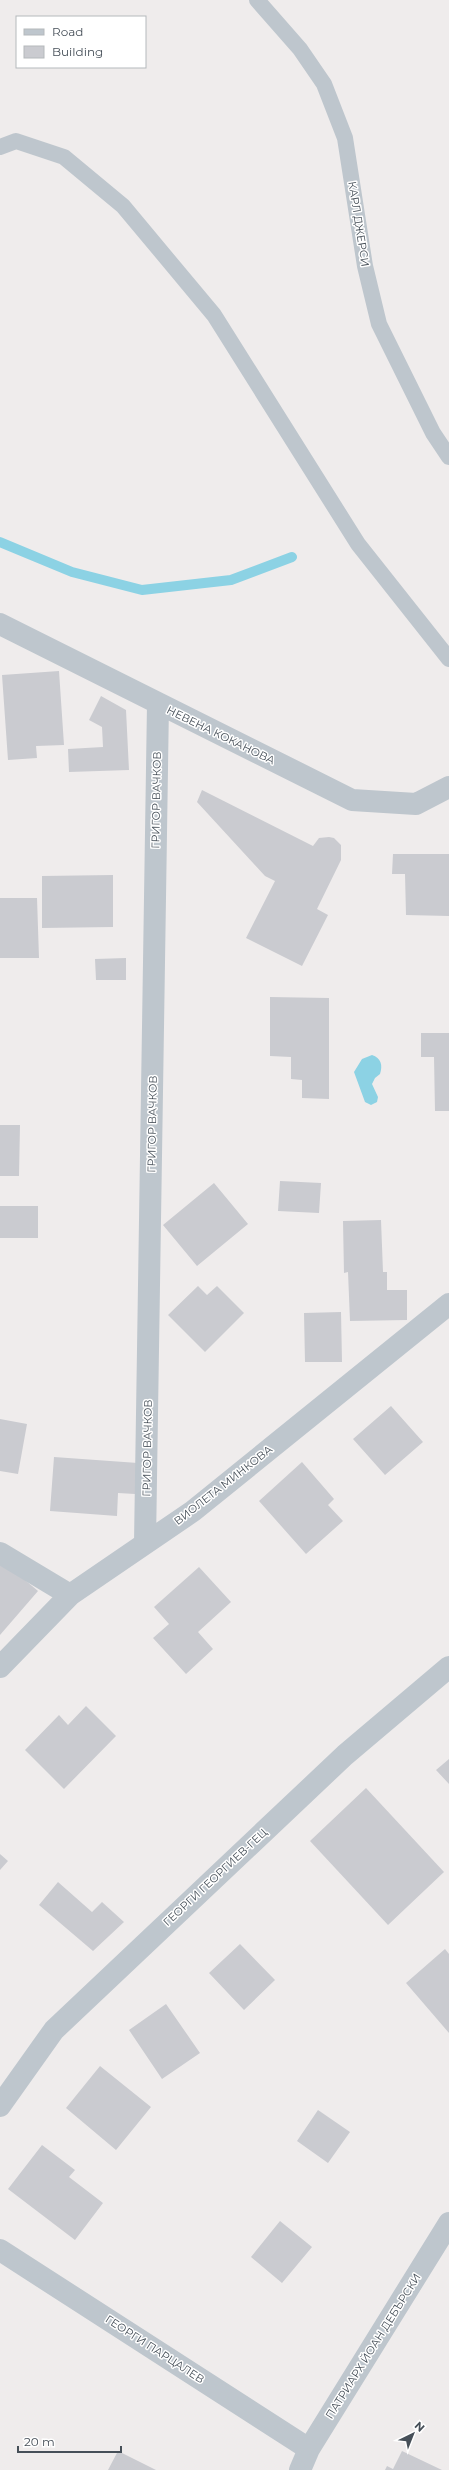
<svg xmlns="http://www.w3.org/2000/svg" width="449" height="2470" font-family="Montserrat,sans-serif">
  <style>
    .water { fill: #8cd2e4 }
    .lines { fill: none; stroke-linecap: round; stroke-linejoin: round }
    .stream { stroke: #8cd2e4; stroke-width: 10 }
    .building { fill: #cacbd0 }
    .lane { stroke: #bec6cd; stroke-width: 16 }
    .street { stroke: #bec6cd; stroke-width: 22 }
    .labels { text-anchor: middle; stroke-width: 3; stroke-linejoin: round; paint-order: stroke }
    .street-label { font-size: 11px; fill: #464f58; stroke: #fff }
  </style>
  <rect width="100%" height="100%" fill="#efecec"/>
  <!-- water -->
  <path class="water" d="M372,1055C381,1058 383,1065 380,1074L375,1078L372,1084L378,1097L377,1102L371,1105L365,1102L354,1072L362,1059Z"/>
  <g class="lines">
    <!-- stream -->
    <path class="stream" d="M0,542L72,572L142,590L231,580L292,557"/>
  </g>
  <!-- building -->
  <path class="building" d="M59,671L64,745L36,746L37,758L8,760L2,675Z
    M101,696L126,710L129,770L69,772L68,749L103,747L102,727L89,720Z
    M202,790L313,846L319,838L329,837L334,838L341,845V860L317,909L328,915L302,966L246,938L275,881L265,876L197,802Z
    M393,854H449V916L406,915L405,874H392Z
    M113,875V927L42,928V876Z
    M0,898H37L39,958H0Z
    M126,958V980H96L95,959Z
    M270,997L329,998V1099L302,1098V1080L291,1079V1057L270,1056Z
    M421,1033H449V1111H435L434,1057H421Z
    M0,1125H20L19,1176H0Z
    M280,1181L321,1183L319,1213L278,1211Z
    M214,1183L248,1224L197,1266L163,1225Z
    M0,1206H38V1238H0Z
    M381,1220L383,1272H387V1290H407V1320L350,1321L348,1272L344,1273L343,1221Z
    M198,1286L207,1295L217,1286L244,1313L205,1352L168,1315Z
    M341,1312L342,1362H305L304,1313Z
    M391,1406L423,1442L385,1475L353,1439Z
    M0,1419L27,1424L18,1474L0,1471Z
    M54,1457L138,1463L135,1494L118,1493L117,1516L50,1511Z
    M302,1462L334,1499L328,1505L343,1521L306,1554L259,1501Z
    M0,1559L38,1591L0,1635Z
    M199,1567L231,1602L198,1632L213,1649L186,1674L153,1638L169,1624L154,1607Z
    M86,1706L116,1736L64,1789L25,1750L59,1715L68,1725Z
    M449,1759V1784L436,1770Z
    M366,1788L444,1872L388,1925L310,1841Z
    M0,1854L8,1861L0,1870Z
    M58,1882L92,1912L102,1902L124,1922L93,1951L39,1905Z
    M240,1944L275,1980L244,2010L209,1973Z
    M445,1949L449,1954V2033L406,1983Z
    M166,2004L200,2053L162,2079L129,2030Z
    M100,2066L151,2107L116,2150L66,2108Z
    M318,2110L350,2132L328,2163L297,2141Z
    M42,2145L75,2170L69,2177L103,2203L75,2240L8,2189Z
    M280,2221L312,2247L282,2283L251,2257Z
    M118,2451L156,2470H108Z
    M402,2451L442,2470H385L387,2466L393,2469Z"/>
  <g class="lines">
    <!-- lane -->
    <path class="lane" d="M257,0L300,49L324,84L345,138L365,266L379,324L433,433L449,457
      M0,147L16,141L64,157L123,206L214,315L358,544L449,659"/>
    <!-- street -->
    <path class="street" d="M0,624L352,800L416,804L449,787
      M145,1543L158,704
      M0,1553L70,1595
      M0,1667L70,1595L193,1511L449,1304
      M0,2106L54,2030L345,1755L449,1667
      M0,2250L309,2449
      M300,2470L309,2449L449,2223"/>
  </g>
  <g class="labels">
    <!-- street labels -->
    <g class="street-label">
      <text transform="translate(359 224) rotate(81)" y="4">КАРЛ ДЖЕРСИ</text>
      <text transform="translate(221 735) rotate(26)" y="4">НЕВЕНА КОКАНОВА</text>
      <text transform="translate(156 800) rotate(-89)" y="4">ГРИГОР ВАЧКОВ</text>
      <text transform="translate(152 1124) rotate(-89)" y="4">ГРИГОР ВАЧКОВ</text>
      <text transform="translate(147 1448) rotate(-89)" y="4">ГРИГОР ВАЧКОВ</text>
      <text transform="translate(223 1485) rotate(-38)" y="4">ВИОЛЕТА МИНКОВА</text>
      <text transform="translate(215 1877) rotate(-43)" y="4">ГЕОРГИ ГЕОРГИЕВ-ГЕЦ</text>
      <text transform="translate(373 2346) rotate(-58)" y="4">ПАТРИАРХ ЙОАН ДЕБЪРСКИ</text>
      <text transform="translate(155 2349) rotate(33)" y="4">ГЕОРГИ ПАРЦАЛЕВ</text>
    </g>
  </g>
  <!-- legend -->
  <rect x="16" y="16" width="130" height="52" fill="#ffffff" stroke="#b5b9bc"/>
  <rect x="24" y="29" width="20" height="6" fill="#bec6cd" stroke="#b5b9bc"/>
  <text x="52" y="36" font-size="12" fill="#464f58">Road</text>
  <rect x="24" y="46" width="20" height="12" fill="#cacbd0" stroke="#b5b9bc"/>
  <text x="52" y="56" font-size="12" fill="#464f58">Building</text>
  <!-- north arrow -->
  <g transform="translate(413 2434) rotate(43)" stroke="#ffffff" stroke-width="3" paint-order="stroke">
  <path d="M0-3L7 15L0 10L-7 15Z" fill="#464f58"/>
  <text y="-6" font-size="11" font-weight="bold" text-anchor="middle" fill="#464f58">N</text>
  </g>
  <!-- scale -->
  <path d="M18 2446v6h103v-6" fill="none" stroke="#464f58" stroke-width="2"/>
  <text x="24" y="2446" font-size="12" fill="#464f58" stroke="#ffffff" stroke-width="3" paint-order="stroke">20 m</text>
</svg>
